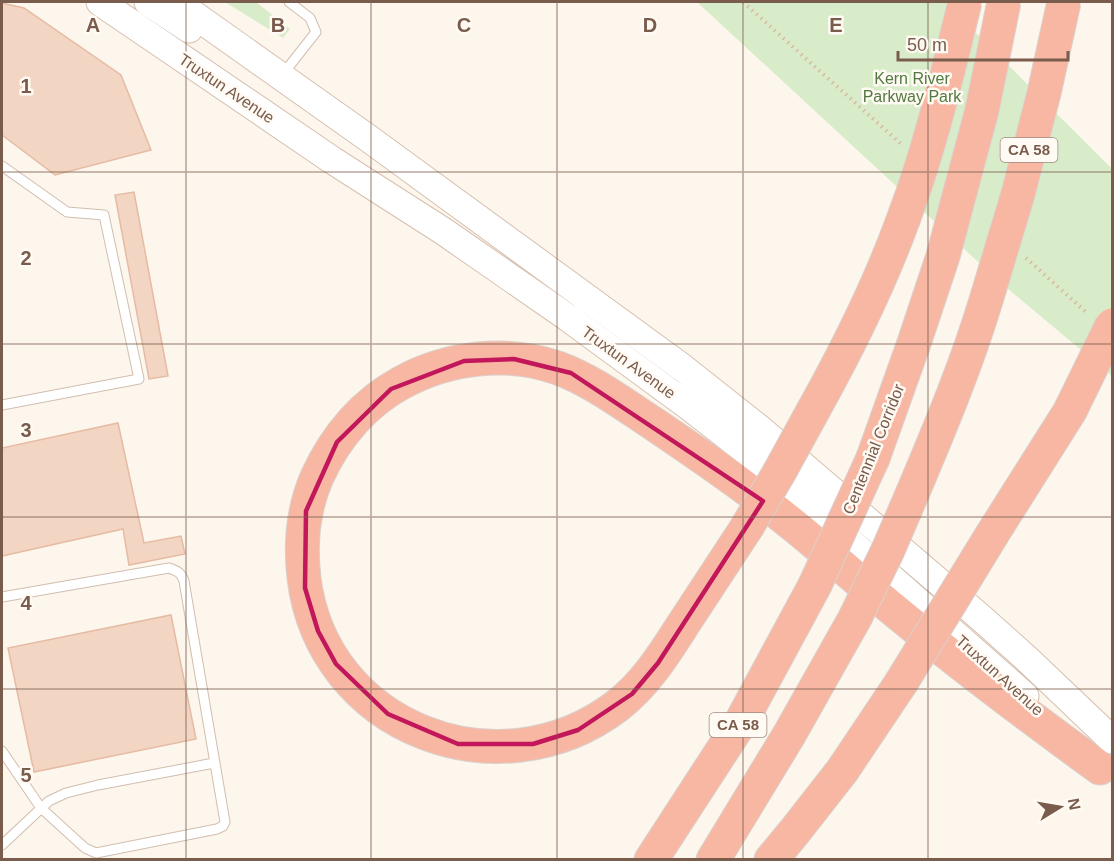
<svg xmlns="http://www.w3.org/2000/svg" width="1114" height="861" font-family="Arial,sans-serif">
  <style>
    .green { fill: #d8ecc9 }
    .building { fill: #f3d5c3; stroke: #e6bba3; stroke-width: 1.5 }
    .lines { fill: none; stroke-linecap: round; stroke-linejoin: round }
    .service-casing { stroke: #d1beb0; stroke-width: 11 }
    .secondary-casing { stroke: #d6c0b0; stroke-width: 29 }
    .motorway-casing { stroke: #dad1cd; stroke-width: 35 }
    .path { stroke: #d9b8a5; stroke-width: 4; stroke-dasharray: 1.5 4.5; stroke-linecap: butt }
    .service { stroke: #fff; stroke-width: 9 }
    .secondary { stroke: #fff; stroke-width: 27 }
    .motorway { stroke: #f7b7a3; stroke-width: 33 }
    .motorway-bridge-casing { stroke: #dad1cd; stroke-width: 35; stroke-linecap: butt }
    .motorway-bridge { stroke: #f7b7a3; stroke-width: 33 }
    .marked { fill: none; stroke: #c2185b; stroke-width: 4.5; stroke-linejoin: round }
    .grid { fill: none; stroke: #7a5c4d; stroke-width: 1.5; stroke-opacity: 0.55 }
    .labels { text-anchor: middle; stroke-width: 5; stroke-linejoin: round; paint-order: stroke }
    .shield { fill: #fffaf3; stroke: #a28b7f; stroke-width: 1.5 }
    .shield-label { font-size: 15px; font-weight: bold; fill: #7a5c4d }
    .park-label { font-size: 16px; fill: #537a41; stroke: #fffaf3 }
    .street-label { font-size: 16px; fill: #7a5c4d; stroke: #fffaf3 }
    .grid-label { font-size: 20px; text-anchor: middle; font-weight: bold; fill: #7a5c4d; stroke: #fffaf3; stroke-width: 5; stroke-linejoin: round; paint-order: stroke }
  </style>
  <rect width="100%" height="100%" fill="#fdf6ec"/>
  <!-- green -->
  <path class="green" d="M225,2H256L290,29L283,38Z
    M697,2H945L1112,169V376L1001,283Z"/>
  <!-- building -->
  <path class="building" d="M2,3L24,8L121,75L151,150L55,175L2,135Z
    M134,192L168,376L149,379L115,195Z
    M118,423L144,543L181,536L185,554L129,565L123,529L2,556V448Z
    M171,615L196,739L34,772L8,648Z"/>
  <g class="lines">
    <defs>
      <path id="service" d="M283,74L316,32L310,18L289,2
        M2,166L67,212L104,215L139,379L2,405
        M2,597L169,568C177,571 181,572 184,581L225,822L223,826L217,829L96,853L85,848L41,808L2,751
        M2,845L49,801L66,793L98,785L214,763"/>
      <path id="secondary" d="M100,2L332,160L443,231L567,317L687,405L754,457L1025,696
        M148,2L189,29
        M176,2L368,138L683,368L760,429L980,617L1026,658L1112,740"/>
      <path id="motorway" d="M814,409C848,348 879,286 903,220
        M873,458L914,343L943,256
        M913,492C940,428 967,364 987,297
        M747,527C727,558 706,589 686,620C666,651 647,683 617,706C498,796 322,728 304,578C300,544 303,509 317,477C335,438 363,404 401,383C448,357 507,350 558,368C593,381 623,404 654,424C701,456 748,488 792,524C821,547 848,572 877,596C949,656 1024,713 1100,768
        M993,533L1070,411
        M651,860L742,720L815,585
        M713,860L789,735L855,618
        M771,860L795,831L842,771L901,683"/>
    </defs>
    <!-- service casing -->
    <use href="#service" class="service-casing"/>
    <!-- secondary casing -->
    <use href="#secondary" class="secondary-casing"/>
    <!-- motorway casing -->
    <use href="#motorway" class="motorway-casing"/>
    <!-- path -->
    <path class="path" d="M743,2L901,144
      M1026,258L1087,313"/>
    <!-- service -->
    <use href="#service" class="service"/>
    <!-- secondary -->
    <use href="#secondary" class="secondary"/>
    <!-- motorway -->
    <use href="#motorway" class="motorway"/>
    <defs>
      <path id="motorway-bridge" d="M903,220C930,149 947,75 965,2
        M943,256L982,110L1004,2
        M987,297L1018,194L1044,93L1064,2
        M1070,411L1112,325
        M747,527L780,471L814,409
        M815,585L873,458
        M855,618L888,550L913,492
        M901,683L993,533"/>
    </defs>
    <!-- motorway-bridge casing -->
    <use href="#motorway-bridge" class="motorway-bridge-casing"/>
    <!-- motorway-bridge -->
    <use href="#motorway-bridge" class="motorway-bridge"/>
  </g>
  <!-- marked area -->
  <path class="marked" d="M514,359L571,373L763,501L658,663L632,694L578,730L533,744H458L388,714L336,664L318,631L305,588L306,511L337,442L391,389L464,361Z"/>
  <!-- grid -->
  <path class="grid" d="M186,2V860M371,2V860M557,2V860M743,2V860M928,2V860M2,172H1112M2,344H1112M2,517H1112M2,689H1112"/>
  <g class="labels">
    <!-- shield labels -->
    <g class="shield">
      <rect x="1000.5" y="138" width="57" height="24" rx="4.5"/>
      <rect x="709.5" y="713" width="57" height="24" rx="4.5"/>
    </g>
    <g class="shield-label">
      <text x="1029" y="155">CA 58</text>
      <text x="738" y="730">CA 58</text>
    </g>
    <!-- park labels -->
    <g class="park-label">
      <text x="912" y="84">Kern River<tspan x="912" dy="18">Parkway Park</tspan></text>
    </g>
    <!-- street labels -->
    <g class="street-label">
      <text transform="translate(227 88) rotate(34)" y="6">Truxtun Avenue</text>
      <text transform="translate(629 362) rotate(36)" y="6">Truxtun Avenue</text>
      <text transform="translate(873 449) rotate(-68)" y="6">Centennial Corridor</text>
      <text transform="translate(1000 675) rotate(42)" y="6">Truxtun Avenue</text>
    </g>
  </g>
  <g class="grid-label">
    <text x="93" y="32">A</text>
    <text x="278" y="32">B</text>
    <text x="464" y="32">C</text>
    <text x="650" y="32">D</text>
    <text x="836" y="32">E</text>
    <text x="26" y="93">1</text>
    <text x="26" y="265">2</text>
    <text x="26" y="437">3</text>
    <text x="26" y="610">4</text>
    <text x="26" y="782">5</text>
  </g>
  <!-- border -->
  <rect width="1114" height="861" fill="none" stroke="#7a5c4d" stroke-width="6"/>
  <!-- north arrow -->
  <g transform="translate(1060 807) rotate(79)" stroke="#fffaf3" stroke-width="4.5" paint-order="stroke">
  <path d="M0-4.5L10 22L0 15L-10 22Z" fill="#7a5c4d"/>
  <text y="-9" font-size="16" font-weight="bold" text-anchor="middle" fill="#7a5c4d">N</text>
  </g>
  <!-- scale -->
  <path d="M898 51v9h170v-9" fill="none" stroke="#7a5c4d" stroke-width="3"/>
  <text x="907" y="51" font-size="18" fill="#7a5c4d" stroke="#fffaf3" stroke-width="4.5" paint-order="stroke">50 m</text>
</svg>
